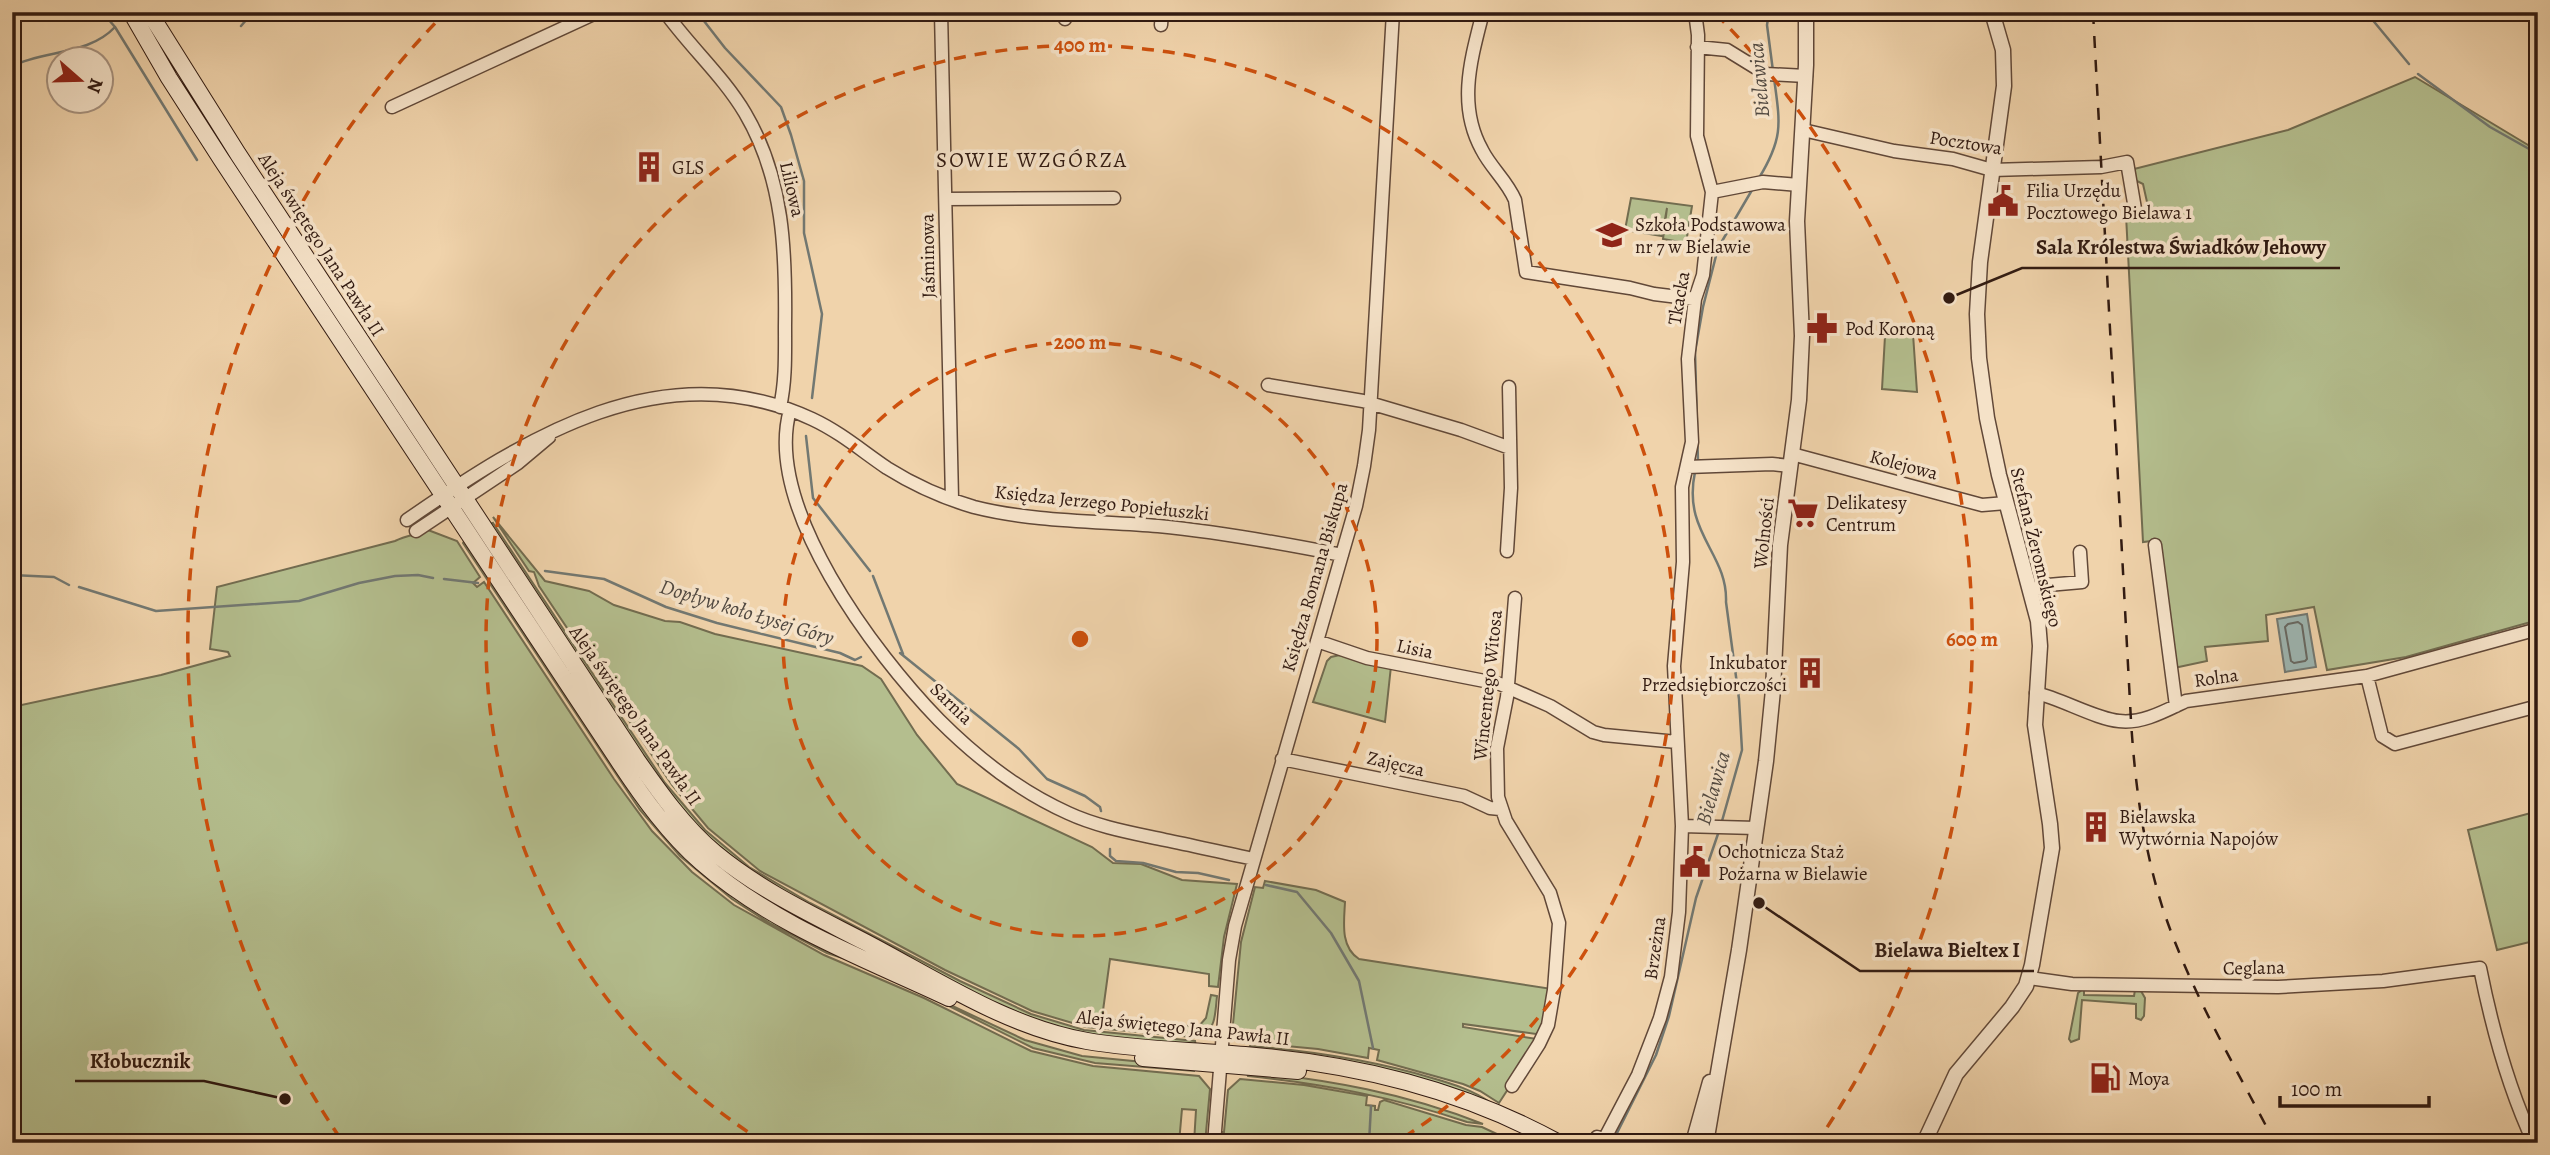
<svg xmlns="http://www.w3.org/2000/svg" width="2550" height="1155" font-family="Alegreya,serif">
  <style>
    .green { fill: #b4be8e; stroke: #726c50; stroke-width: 2 }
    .water { fill: #9db6b2; stroke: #727872; stroke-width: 2 }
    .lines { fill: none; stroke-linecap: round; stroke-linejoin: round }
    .shore { stroke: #676862; stroke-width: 2 }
    .stream { stroke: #727872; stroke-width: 2.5 }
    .minor-casing { stroke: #614838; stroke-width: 15 }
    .tertiary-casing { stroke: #614838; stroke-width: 17 }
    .secondary-casing { stroke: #311a11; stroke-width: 18 }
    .minor { stroke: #f5e2c8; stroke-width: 12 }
    .tertiary { stroke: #f5e2c8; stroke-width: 14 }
    .secondary { stroke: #f5e2c8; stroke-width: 16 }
    .rail { stroke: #311a11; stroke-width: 2.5; stroke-dasharray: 12 12; stroke-linecap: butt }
    .ring { fill: none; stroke: #cd500d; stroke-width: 3.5; stroke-dasharray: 12 9 }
    .labels { text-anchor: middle; stroke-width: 7; stroke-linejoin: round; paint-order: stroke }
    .street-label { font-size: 19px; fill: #311a11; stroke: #f5e2c8 }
    .poi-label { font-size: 19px; fill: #311a11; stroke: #f5e2c8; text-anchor: start }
    .water-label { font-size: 21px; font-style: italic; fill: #514941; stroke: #f5e2c8 }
    .neighbourhood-label { font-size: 21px; letter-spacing: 2px; fill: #311a11; stroke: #f5e2c8 }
    .centre { fill: #cd500d; stroke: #f5e2c8; stroke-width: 3.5 }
    .ring-label { font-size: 21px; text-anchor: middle; font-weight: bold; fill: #cd500d; stroke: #f5e2c8; stroke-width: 7; stroke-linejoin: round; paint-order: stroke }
    .leader { fill: none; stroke: #311a11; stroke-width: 2.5 }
    .callout-dot { fill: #311a11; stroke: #f5e2c8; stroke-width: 2.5 }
    .callout-label { font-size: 21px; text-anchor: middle; font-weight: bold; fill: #311a11; stroke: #f5e2c8; stroke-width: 7; stroke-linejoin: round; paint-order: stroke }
  </style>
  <rect width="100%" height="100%" fill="#f0d3ab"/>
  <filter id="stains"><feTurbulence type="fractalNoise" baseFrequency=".00286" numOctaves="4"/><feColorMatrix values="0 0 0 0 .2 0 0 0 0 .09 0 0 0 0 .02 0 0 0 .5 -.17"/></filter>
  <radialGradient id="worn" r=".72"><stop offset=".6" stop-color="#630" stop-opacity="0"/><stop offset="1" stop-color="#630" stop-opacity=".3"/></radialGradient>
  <!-- green -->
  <path class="green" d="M2415,77L2538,151V620L2406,657L2327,670L2314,607L2266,615L2268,641L2205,647L2207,661L2174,668L2159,540L2143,542L2126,215L2149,211L2143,184L2135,180L2134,169L2288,130Z
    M1631,198L1692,206L1686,243L1663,239L1667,208L1662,236L1625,230Z
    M1913,334L1917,392L1882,389L1885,336Z
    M493,517L545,581L589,591L614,605L665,621L680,622L715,634L862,666L881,679L917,735L957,784L1092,847L1113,863L1141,864L1182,880L1237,884L1224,937L1218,987L1209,986V974L1110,959L1102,1018L1150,1025L1199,1026L1206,1018L1211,995L1217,996C1215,1015 1216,1026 1202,1038L1086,1027L1032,1011L945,970L760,871L708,828L672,785L539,586L534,572L529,571Z
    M493,523L665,783L705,830L749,867L810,903L960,981L1031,1014L1084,1030L1195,1041L1196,1046L1126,1040L1060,1029L996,1004L764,882L703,833L661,784L489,524Z
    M428,530L457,541L480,577L473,583L477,587L484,582L614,779L652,831L692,872L734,905L824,955L924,998L1031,1051L1093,1066L1199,1076L1210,1089L1205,1143H1194L1196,1110L1182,1109L1179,1143H12V707L161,675L230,656L228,652L210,649L217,587L395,541C407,535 416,535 428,530Z
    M465,540L681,851L929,995L1025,1040L1082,1056L1194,1067V1071L1095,1063L1033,1048L929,996L852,961L827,953L771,924L732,899L680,856L640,810L463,543Z
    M1340,655L1391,666L1385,722L1313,702L1327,661L1331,657Z
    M2538,811V940L2497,950L2468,830Z
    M1265,881L1316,890L1345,902C1344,922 1340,947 1359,959L1552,989L1542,1031L1536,1034L1463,1024V1027L1537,1039L1534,1049L1499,1103L1480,1091L1463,1084L1377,1060L1379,1050L1369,1048L1368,1058L1318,1049L1244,1042L1233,1024L1241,942L1255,887L1263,888Z
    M2084,988V995L2134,996L2135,990L2141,991L2145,998L2144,1016L2141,1020L2136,1018V1004L2082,1000L2079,1039L2071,1042L2069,1039L2078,993Z
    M1250,1046C1311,1051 1372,1060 1432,1078C1453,1084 1473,1090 1491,1103L1248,1050Z
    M1246,1071C1330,1080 1405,1093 1483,1124L1467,1122C1393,1097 1325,1084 1248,1076Z
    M1240,1079L1304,1085L1367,1096L1366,1105L1375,1106V1110H1378L1380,1102L1384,1100L1466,1125L1482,1127L1516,1143H1220L1221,1132H1224L1228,1090Z"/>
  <!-- water -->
  <path class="water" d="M2307,614L2316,667L2285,672L2277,619Z"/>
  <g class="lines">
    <!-- shore -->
    <path class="shore" d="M2298,622L2302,625L2307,659L2305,661L2294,663L2291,661L2285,627L2288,624Z"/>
    <!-- stream -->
    <path class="stream" d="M102,12L115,27L197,160
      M697,12L725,48L781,107L791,135L804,181V233L822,314L812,398
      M1769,12L1767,25L1773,71
      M2366,12L2409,64
      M241,26L253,12
      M12,66C45,50 89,55 115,27
      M2418,74L2490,127L2538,154
      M1759,178C1784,137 1780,123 1774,78
      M806,436L813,498L870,571
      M1698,462L1695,352L1703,307L1718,248L1752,190
      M1695,472C1682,533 1728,553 1726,602L1739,699L1742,750L1722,821
      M545,571L604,579L666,607L717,623L840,653L855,660L861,657
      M12,575L54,577L69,585
      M873,576L903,654
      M444,579L478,583
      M79,587L156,611L299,601L359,583L395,576L418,575L433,578
      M900,653L1019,749L1047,779L1085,796L1100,807L1101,811
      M1110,849V856L1116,861L1143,863L1176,872L1198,873L1229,880
      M1266,885L1297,892L1331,933L1359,981L1373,1048
      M1369,1143L1371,1106
      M1612,1143L1656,1055L1669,1016L1696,898L1719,831"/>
    <defs>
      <path id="minor" d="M665,12C690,47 723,76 745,113C784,179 786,252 785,326C785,353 786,380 780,407
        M941,12L952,499
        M1483,12C1471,59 1457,105 1482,150C1491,168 1507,181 1515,200L1526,272L1630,288L1654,294L1695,299
        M1065,19V12
        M1161,25L1162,12
        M1697,47L1727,50L1766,74L1806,76
        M392,107L598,12
        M1803,130L1894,151L1953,159L1992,170L2101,167L2127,162L2135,209
        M1712,192L1763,182L1799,185
        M946,199L1114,198
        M1268,385L1363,401L1461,430L1510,448
        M790,410C763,507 875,654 939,720C976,757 1021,792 1068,813C1098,827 1133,833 1165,840C1195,846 1224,853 1254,859
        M1792,454L1982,505L2006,503
        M1687,467L1772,464L1790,466
        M407,520C527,437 664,350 812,419C840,432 862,451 887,468C914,485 943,498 974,507C1033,522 1098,521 1158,526C1220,532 1281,543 1342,555
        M416,531L518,463L549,437
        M2155,545L2176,706
        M1507,551L1511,488L1509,387
        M2030,591L2048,585L2082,582L2080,552
        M1317,641L1367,658L1500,684L1550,706L1593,732L1604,735L1677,742
        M2367,676L2382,736L2395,744L2538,706
        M2036,693C2062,699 2096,719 2119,721C2142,724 2165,711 2186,701L2367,676L2538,629
        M1282,759L1464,796L1490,808L1500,809
        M1682,826L1756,828
        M2029,978L2072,984L2278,987L2383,981L2480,968C2492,1028 2508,1088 2534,1143
        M1512,1086L1539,1044L1548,1025L1554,990L1559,923L1550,893L1506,821L1498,797L1497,748L1507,697L1515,598
        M1597,1137L1603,1139L1606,1136L1638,1075L1660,1018L1671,977L1679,912L1682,826L1674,666L1683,562L1682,487L1692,442L1688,359L1695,299L1703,275L1712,192L1697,136L1698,35L1695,12
        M1214,1143L1229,960L1235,926L1356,506L1364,466L1369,430L1393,12"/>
      <path id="tertiary" d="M1693,1143L1710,1082
        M1706,1143L1739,950L1766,761L1773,690L1780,545L1799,400L1802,336L1797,221L1806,65V12
        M1924,1143L1956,1074L2012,1007L2026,986L2032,965L2052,848L2050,824L2035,725L2040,646L2038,621L1999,475L1987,418L1979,358L1977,314L1980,262L2004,86L2003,50L1992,12"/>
      <path id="secondary" d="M131,12L169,78L221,159L620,763C644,799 669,834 701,862C773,925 864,958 949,998
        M149,12L238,154L637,760C660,793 684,827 715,853C761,891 813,915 865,942C936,979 1007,1027 1087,1041C1139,1050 1193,1050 1245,1055C1356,1064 1461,1089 1559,1143
        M1143,1058L1298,1071"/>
    </defs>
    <!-- minor casing -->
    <use href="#minor" class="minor-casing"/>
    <!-- tertiary casing -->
    <use href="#tertiary" class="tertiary-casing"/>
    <!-- secondary casing -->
    <use href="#secondary" class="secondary-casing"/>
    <!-- minor -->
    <use href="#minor" class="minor"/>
    <!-- tertiary -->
    <use href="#tertiary" class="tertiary"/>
    <!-- secondary -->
    <use href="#secondary" class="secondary"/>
    <!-- rail -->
    <path class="rail" d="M2093,12L2131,721C2135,784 2143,845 2162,906C2189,989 2235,1066 2275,1143"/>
  </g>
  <!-- distance rings -->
  <g class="ring">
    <circle cx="1080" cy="639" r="297"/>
    <path d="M765 1143A594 594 0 1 1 1395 1143"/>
    <path d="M340 1138A892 892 0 0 1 444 14M1716 14A892 892 0 0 1 1820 1138"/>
  </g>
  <!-- icons -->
  <defs>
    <symbol id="building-bare" viewBox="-9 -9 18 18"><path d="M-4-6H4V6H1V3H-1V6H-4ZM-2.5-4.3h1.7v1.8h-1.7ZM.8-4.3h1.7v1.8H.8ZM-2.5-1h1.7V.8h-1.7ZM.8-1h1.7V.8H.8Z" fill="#8f2418" stroke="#f5e2c8" stroke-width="2.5" paint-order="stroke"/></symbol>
    <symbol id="civic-bare" viewBox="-9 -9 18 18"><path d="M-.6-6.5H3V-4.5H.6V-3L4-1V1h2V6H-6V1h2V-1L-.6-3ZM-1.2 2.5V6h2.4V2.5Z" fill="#8f2418" stroke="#f5e2c8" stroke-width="2.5" paint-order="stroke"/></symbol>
    <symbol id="school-bare" viewBox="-9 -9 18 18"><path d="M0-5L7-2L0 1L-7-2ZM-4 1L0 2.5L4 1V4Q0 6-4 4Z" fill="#8f2418" stroke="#f5e2c8" stroke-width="2.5" paint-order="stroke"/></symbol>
    <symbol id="pharmacy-bare" viewBox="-9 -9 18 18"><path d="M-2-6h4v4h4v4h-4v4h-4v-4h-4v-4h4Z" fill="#8f2418" stroke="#f5e2c8" stroke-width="2.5" paint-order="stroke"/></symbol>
    <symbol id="supermarket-bare" viewBox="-9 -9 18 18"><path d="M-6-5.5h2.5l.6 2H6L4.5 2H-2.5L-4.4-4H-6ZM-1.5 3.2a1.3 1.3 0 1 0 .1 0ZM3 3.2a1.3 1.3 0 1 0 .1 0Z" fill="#8f2418" stroke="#f5e2c8" stroke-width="2.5" paint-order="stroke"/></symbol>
    <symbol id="fuel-bare" viewBox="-9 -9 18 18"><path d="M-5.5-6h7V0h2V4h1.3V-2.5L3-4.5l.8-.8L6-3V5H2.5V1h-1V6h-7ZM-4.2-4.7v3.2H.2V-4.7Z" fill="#8f2418" stroke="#f5e2c8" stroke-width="2.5" paint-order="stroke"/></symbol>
  </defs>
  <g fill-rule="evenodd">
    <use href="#building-bare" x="627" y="145" width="44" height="44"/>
    <use href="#civic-bare" x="1981" y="179" width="44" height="44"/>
    <use href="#school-bare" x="1590" y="213" width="44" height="44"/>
    <use href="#pharmacy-bare" x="1800" y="306" width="44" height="44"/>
    <use href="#supermarket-bare" x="1781" y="491" width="44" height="44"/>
    <use href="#building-bare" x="1788" y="651" width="44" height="44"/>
    <use href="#building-bare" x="2074" y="805" width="44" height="44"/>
    <use href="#civic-bare" x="1673" y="840" width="44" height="44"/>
    <use href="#fuel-bare" x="2083" y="1056" width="44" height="44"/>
  </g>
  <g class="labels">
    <!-- street labels -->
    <g class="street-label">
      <text transform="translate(1966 142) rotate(9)" y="7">Pocztowa</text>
      <text transform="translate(793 189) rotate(77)" y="7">Liliowa</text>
      <text transform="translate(322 244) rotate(57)" y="7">Aleja świętego Jana Pawła II</text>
      <text transform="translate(927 256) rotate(-91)" y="7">Jaśminowa</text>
      <text transform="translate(1678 298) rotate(-80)" y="7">Tkacka</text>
      <text transform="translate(1904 464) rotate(15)" y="7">Kolejowa</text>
      <text transform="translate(1102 502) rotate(6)" y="7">Księdza Jerzego Popiełuszki</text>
      <text transform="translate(1763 533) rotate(-84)" y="7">Wolności</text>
      <text transform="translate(2037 547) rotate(76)" y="7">Stefana Żeromskiego</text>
      <text transform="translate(1314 577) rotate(-74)" y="7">Księdza Romana Biskupa</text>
      <text transform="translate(1415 648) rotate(12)" y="7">Lisia</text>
      <text transform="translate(2216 677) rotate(-8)" y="7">Rolna</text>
      <text transform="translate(1487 685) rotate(-84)" y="7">Wincentego Witosa</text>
      <text transform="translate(952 703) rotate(44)" y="7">Sarnia</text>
      <text transform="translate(636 715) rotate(55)" y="7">Aleja świętego Jana Pawła II</text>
      <text transform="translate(1396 763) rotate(13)" y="7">Zajęcza</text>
      <text transform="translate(1654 948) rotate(-82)" y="7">Brzeżna</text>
      <text transform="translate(2254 967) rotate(-1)" y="7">Ceglana</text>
      <text transform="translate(1183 1027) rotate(6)" y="7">Aleja świętego Jana Pawła II</text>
    </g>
    <!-- poi labels -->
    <g class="poi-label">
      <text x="672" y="174">GLS</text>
      <text x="2026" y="197">Filia Urzędu<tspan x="2026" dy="22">Pocztowego Bielawa 1</tspan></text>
      <text x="1635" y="231">Szkoła Podstawowa<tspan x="1635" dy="22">nr 7 w Bielawie</tspan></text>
      <text x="1845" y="335">Pod Koroną</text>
      <text x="1826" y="509">Delikatesy<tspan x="1826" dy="22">Centrum</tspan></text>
      <text x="1787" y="669" text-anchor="end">Inkubator<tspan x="1787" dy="22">Przedsiębiorczości</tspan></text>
      <text x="2119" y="823">Bielawska<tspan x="2119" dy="22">Wytwórnia Napojów</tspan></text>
      <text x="1718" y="858">Ochotnicza Staż<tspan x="1718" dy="22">Pożarna w Bielawie</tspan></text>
      <text x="2128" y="1085">Moya</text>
    </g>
    <!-- water labels -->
    <g class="water-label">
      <text transform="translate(1759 80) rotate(-95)" y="7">Bielawica</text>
      <text transform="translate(747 612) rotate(17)" y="7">Dopływ koło Łysej Góry</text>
      <text transform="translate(1713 788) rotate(-74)" y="7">Bielawica</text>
    </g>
    <!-- neighbourhood labels -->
    <g class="neighbourhood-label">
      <text x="1032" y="167">SOWIE WZGÓRZA</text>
    </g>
  </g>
  <circle cx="1080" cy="639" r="10" class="centre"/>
  <g class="ring-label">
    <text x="1080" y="52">400 m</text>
    <text x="1080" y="349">200 m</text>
    <text x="1972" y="646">600 m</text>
  </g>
  <!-- callouts -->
  <path class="leader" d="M1949 298L2022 268H2340M1759 903L1860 971H2034M285 1099L204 1081H75"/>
  <g class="callout-dot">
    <circle cx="1949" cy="298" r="7"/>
    <circle cx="1759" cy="903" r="7"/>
    <circle cx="285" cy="1099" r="7"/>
  </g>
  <g class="callout-label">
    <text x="2181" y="254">Sala Królestwa Świadków Jehowy</text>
    <text x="1947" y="957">Bielawa Bieltex I</text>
    <text x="140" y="1068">Kłobucznik</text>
  </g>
  <!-- margin -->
  <rect width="2550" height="1155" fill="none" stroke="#f0d3ab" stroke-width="42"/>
  <rect x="14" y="14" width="2522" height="1127" fill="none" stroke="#311a11" stroke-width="3.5"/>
  <rect x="21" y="21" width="2508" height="1113" fill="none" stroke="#311a11" stroke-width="2"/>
  <!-- north arrow -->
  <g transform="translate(80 80) rotate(110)"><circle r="33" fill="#f5e2c8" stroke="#a7927f" stroke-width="2"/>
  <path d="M0-5L12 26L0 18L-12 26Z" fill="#8f2418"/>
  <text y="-10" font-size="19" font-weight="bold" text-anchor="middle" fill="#311a11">N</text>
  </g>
  <!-- scale -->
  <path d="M2280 1096v10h149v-10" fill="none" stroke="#311a11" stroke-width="3.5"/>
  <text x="2291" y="1096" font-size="21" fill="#311a11" stroke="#f5e2c8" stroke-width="5" paint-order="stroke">100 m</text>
  <rect width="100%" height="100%" filter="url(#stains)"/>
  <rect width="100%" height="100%" fill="url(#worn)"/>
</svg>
